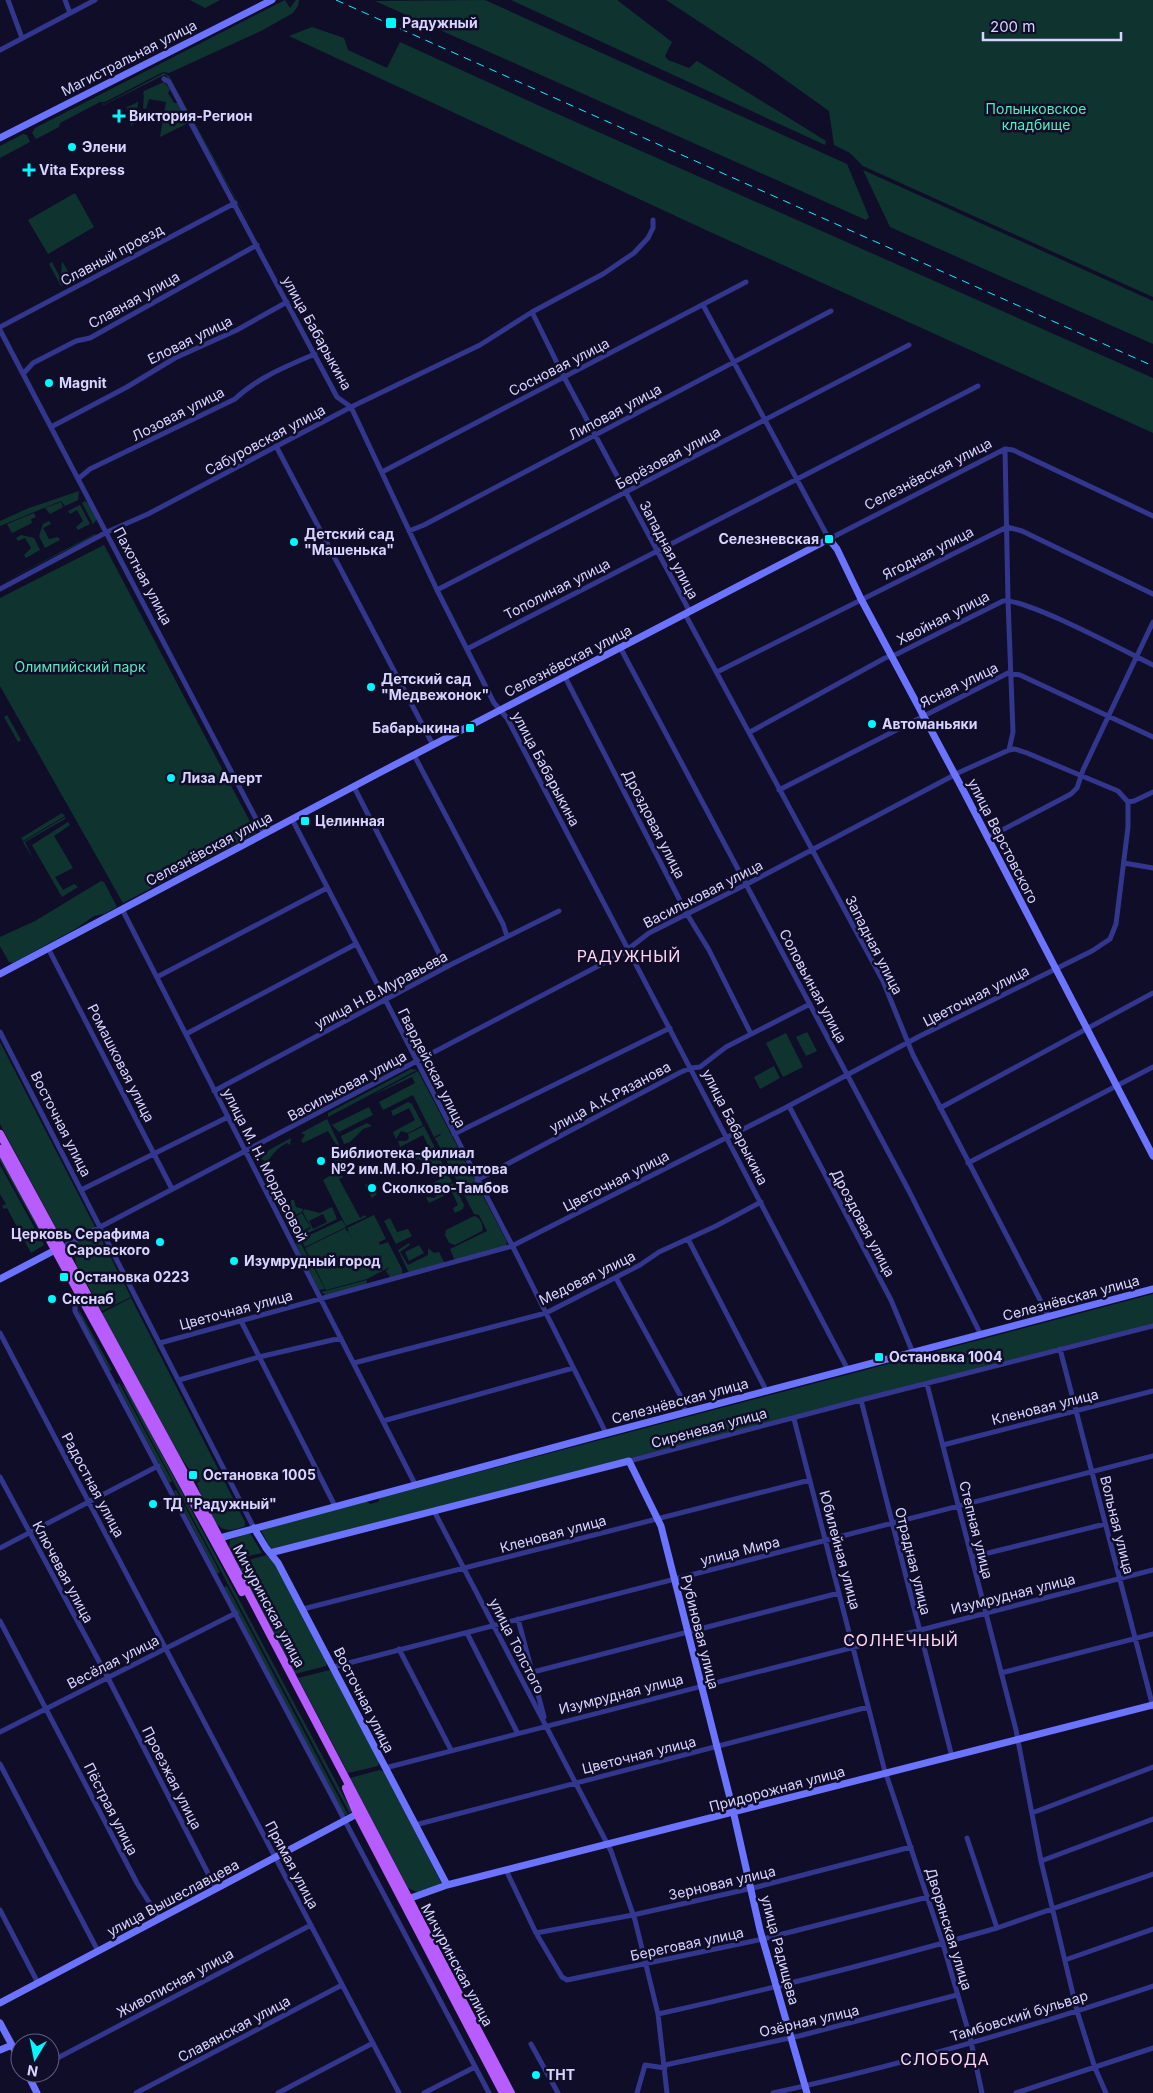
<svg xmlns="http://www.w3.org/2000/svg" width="1153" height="2093" font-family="Inter,sans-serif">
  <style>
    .green { fill: #0f3430; fill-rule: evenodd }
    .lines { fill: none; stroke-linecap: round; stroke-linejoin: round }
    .street { stroke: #33368d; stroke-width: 5 }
    .secondary { stroke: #6c73ff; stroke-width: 7 }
    .primary { stroke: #b75cff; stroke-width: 8 }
    .rail { stroke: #01f8ff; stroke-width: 1; stroke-dasharray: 8 6; stroke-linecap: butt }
    .poi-dot { fill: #01f8ff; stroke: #100d29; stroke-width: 2 }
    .labels { text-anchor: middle; stroke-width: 5; stroke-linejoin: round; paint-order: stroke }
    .poi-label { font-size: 14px; font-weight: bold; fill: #d7d5ff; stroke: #100d29; text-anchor: start }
    .street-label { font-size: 14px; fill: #d7d5ff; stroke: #100d29 }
    .park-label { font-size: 14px; fill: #53edbc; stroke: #100d29 }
    .quarter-label { font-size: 16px; letter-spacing: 1px; fill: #ffd7f3; stroke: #100d29 }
  </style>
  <rect width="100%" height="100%" fill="#100d29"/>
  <!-- green -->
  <path class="green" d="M190,0H220L205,8Z
    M285,0L290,8L296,0H299L298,6L293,13L261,31L169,73L163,72L105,102H100L60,123L59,127L36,139L32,133L35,128Z
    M485,0L847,164L869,217L866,220L375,1Z
    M511,0H617L672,42L665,56L668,60L689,68L697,61L826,141L825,145Z
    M666,0H1153V297L863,166L850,153L834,145L829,111L762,63Z
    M312,27L344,38L348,50L387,68L400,42L542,107L1153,378V433L708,231L289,36Z
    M164,73L169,76L257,237L166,75L162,76L104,105L101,103L105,104Z
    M164,82L170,89L168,93L174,103H178L188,123L160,137L166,102L149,99L146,109L143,108L144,95H143L144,91Z
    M138,102L136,122L131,126L127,107Z
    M23,134L27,135L30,142L0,158V146Z
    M863,170L1153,301V344L890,227Z
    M75,193L94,227L48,254L28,220Z
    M62,261L73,280L66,284L61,276Z
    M52,262L64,285L61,286L49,264Z
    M79,491L78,500L65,506L61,501L0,526V521L29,508Z
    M85,501L88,503L97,519L93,524L82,503Z
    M61,502L63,507L50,514L45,508Z
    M80,505L90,524L78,530L76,527L83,521L77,510L70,514L68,511Z
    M34,513L36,517L31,519L32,523L12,533L7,524Z
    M49,521L51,524L43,528L49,539L58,537L60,540L45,548L39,536L43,524Z
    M95,534L96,535L0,584Z
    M21,535L34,538L40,550L26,558L24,555L31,548L25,538L18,541L16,538Z
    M104,545L256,833L123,903L0,686V598Z
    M7,715L21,740L18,742L4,717Z
    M62,813L65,816L23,841L21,838Z
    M65,817V819L25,842L33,859L23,842Z
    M68,822L70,825L54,836L73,868L55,877L63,890L74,884L78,887L62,897L32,845Z
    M101,881L104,882L117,907L104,914L94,916L77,928L13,963L9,962L0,946V937L35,921Z
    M807,1032L817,1051L806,1056L796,1037Z
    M786,1033L803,1067L783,1077L766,1043Z
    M0,1042L131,1297L102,1311L76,1264L73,1244L56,1228L0,1124Z
    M774,1066L780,1078L760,1089L754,1077Z
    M411,1069L417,1070L328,1117V1113Z
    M418,1071L507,1242L505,1247L455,1261L450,1249L487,1231L479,1215L474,1214L435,1138L441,1135L440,1134L434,1137L413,1095L383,1110L379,1102L415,1083L412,1077L371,1096Z
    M408,1102L412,1104L423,1125L408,1133L401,1131L396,1139L393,1132L415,1120L409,1108L393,1116L391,1111Z
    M369,1107L373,1115L339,1132L332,1125Z
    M327,1119L346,1159L344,1163V1158L328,1131L303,1143L301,1141L305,1135L301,1133Z
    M367,1123L372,1126L363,1129L350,1142L344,1144L341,1136Z
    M424,1126L438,1154L422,1161L419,1159L415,1160L412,1164L413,1167L416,1170L421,1169L423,1163L438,1155L452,1182L437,1190L433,1187L429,1188L425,1196L422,1189L444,1177L437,1164L415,1175L407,1160L430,1149L423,1135L400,1147L398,1141H406L409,1138L408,1134Z
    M291,1138L290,1145L287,1143C277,1148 274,1153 267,1162L261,1159L269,1150Z
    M340,1153L343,1159L342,1163L333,1168L330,1165L334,1162L335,1155Z
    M0,1155L44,1236L45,1242L0,1161Z
    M0,1165L44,1245L31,1253L7,1208L4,1209L2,1206L6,1204L0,1194Z
    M336,1172H339L343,1177L339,1179L360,1218L365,1215L366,1217L346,1226L323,1180Z
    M371,1182L377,1194L372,1198L365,1185Z
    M453,1183L464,1205L463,1209L455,1213L453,1208L458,1205L452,1192L429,1203L426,1197L435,1198L438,1191Z
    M291,1200H294L296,1207L303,1209L302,1212L293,1216L302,1233L311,1228L303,1212L304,1209L320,1213L332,1207L337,1219L300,1237L291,1220ZM323,1214L327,1222L313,1229L309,1221Z
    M302,1213L310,1227L302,1231L295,1217Z
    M374,1215L386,1239L379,1242L380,1245L388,1242L402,1269V1274L390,1277L386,1271L390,1267L367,1279L326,1290L305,1248L346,1228V1231H348L354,1242L347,1228Z
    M474,1216C480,1217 484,1225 482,1231L455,1245L449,1243L445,1235L446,1230Z
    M390,1218L397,1232L408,1229L412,1236L396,1244L384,1221Z
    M342,1220L346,1227L305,1247L301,1239Z
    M299,1240L325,1289L319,1290L296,1244Z
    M409,1243L410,1245L400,1252L408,1265L428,1255V1248L434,1253L439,1252L445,1264L409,1273L398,1250Z
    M419,1245L424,1253L409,1261L405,1252Z
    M367,1280L366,1285L326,1295L321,1292Z
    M1153,1294V1324L271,1550L261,1530L366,1501L370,1504L378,1502L380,1498Z
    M131,1298L245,1522V1526C240,1528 234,1530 229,1530C212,1530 201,1496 197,1483L200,1481L194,1469L190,1470L181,1458L102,1313Z
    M77,1306L112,1370L110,1371L82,1320Z
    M119,1383L172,1481L169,1483L117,1384Z
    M121,1383L128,1391L351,1810L350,1814Z
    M176,1490L220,1572L217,1574L174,1491Z
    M250,1533L262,1553L235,1559L229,1549L230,1540Z
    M267,1555L276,1564L327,1662L326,1666L295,1674L237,1563Z
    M227,1586L348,1815L343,1814L224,1587Z
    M330,1670L379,1761L378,1766L348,1773L298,1678Z
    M380,1770L385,1772L441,1882L440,1885L417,1892L408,1888L350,1778Z"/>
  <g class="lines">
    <!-- street -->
    <path class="street" d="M8,0L22,38
      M65,0L70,13
      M0,50L95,0
      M164,79L169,82L337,397L351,407L437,590L494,703L507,718L848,1370
      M703,305L829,539L1005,449L1013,450L1153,516
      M532,312L564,377L690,612
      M0,327L235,203
      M0,330L264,834
      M23,374L33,363L76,341L90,338L257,245
      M51,427L127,387L175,358L237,330L287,302
      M276,446L433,745
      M1005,449L1008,600L1013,732L1009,750
      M382,472L746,282
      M78,479L90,469L235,399C257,378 287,366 315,354
      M409,531L424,525L831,311
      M0,589L107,532L148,514L351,407L480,345L532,312L603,274L634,253L648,238L653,228V220
      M437,590L909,345
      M685,614L883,981L913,1055L1049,1317
      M467,649L978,386
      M621,649L909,1191L981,1335
      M717,672L1007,527L1022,531L1153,594
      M565,677L687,914L709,950L751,1034
      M750,732L885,658L897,654L1003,601C1026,598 1126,652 1153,665
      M414,755L503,924L507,936
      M354,787L446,967
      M779,790L1008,673L1020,675L1153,737
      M1128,802L1134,801L1153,792
      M292,819L516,1253L606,1433
      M987,838L1071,794L1077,788L1083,770L1153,622
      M1124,863L1153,868
      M122,909L415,1484
      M48,948L172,1189
      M157,977L327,888
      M0,1032L254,1528
      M186,1034L356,944
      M214,1091L452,964L559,911
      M789,1106L891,1300L913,1353
      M940,1108L1153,993
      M454,1134L670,1028
      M968,1163L1153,1067
      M477,1180L681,1072L691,1068L700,1067L726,1047L810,1004
      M81,1190L228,1117
      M688,1239L767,1392
      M62,1247L623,953L649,933L747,884L960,772L1009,750L1015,749L1027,753L1118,791L1128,802V827L1116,924L1110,939L1092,951L920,1036L783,1109L512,1246L160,1343
      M616,1278L681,1397L686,1413
      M82,1297L75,1301V1311L489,2093
      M241,1321L335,1506
      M0,1333L399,2093
      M1060,1349L1153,1707
      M354,1363L546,1313L640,1265L659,1252L716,1226L761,1202
      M179,1380L259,1357L341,1338
      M927,1384L1016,1730L1041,1861L1077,2011L1095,2068L1106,2093
      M861,1400L952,1757
      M794,1419L884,1768L943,1944L970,2037L982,2093
      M383,1421L573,1368
      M943,1445L1153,1391
      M629,1461L861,1400L1153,1326
      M0,1477L108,1678L216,1889
      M434,1511L611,1851L635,1920L648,1973L658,2014L667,2093
      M0,1548L158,1466
      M972,1557L1105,1524
      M303,1609L810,1480
      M518,1619L544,1717
      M0,1621L137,1883L159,1918
      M467,1633L517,1732
      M399,1649L451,1750
      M333,1667L1153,1456
      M533,1672L839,1593
      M1001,1673L1153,1634
      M0,1732L236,1613
      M0,1764L98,1951
      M385,1768L1153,1570
      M1032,1813L1153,1767
      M415,1825L868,1707
      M1041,1861L1153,1819
      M506,1870L536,1933L562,1977L567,1980L763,1939L928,1897
      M0,1910L38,1983
      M997,1928L1153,1874
      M536,1933L633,1915L757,1887L911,1847
      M1065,1960L1153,1929
      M658,2014C772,1989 884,1960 997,1928L967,1838
      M531,2044L558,2093
      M50,2062L311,1925
      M665,2065L799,2036L957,1995
      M136,2093L342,1985
      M278,2093L373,2043
      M424,2093L475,2067
      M637,2093L645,2065L665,2068
      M773,2093C902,2065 1028,2028 1153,1986
      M1016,2093L1153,2048"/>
    <!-- secondary -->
    <path class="secondary" d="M0,138L272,0
      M0,974L381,772L829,539L837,549L861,599L962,788L1153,1156
      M0,1279L59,1248
      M254,1528L266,1548L278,1563L447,1885
      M216,1539L596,1436L1153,1289
      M270,1553L629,1461L661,1526L732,1806L760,1930L807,2093
      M408,1899L447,1885L1153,1705
      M0,2003L357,1814
      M0,2023L20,2060
      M0,2050L12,2045
      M27,2073L37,2093"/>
    <!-- primary -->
    <path class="primary" d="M0,1134L211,1522L511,2093
      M0,1149L242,1592
      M346,1788L357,1814L503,2093"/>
    <!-- rail -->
    <path class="rail" d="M336,0L1153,366"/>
  </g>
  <!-- markers -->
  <g class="poi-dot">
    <rect x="385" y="17" width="12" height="12" rx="2.5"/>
    <path d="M116.5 108.5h5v5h5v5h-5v5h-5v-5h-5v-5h5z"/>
    <circle cx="72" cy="147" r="5"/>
    <path d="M26.5 162.5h5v5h5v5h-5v5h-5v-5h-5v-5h5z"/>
    <circle cx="49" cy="383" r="5"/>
    <rect x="824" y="534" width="10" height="10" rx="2.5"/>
    <circle cx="294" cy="542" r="5"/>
    <circle cx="371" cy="687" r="5"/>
    <circle cx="872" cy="724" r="5"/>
    <rect x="465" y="723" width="10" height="10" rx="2.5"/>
    <circle cx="171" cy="778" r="5"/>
    <rect x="300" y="816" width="10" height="10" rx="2.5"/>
    <circle cx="321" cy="1161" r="5"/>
    <circle cx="372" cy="1188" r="5"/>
    <circle cx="160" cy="1242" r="5"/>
    <circle cx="234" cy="1261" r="5"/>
    <rect x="59" y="1272" width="10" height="10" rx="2.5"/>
    <circle cx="52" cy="1299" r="5"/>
    <rect x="874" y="1352" width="10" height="10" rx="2.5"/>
    <rect x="188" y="1470" width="10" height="10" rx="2.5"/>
    <circle cx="153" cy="1504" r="5"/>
    <circle cx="536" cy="2075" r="5"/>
  </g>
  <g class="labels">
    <!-- poi labels -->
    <g class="poi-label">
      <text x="402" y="28">Радужный</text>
      <text x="129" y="121">Виктория-Регион</text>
      <text x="82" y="152">Элени</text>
      <text x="39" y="175">Vita Express</text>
      <text x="59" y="388">Magnit</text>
      <text x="304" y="539">Детский сад<tspan x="304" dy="16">"Машенька"</tspan></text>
      <text x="819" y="544" text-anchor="end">Селезневская</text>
      <text x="381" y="684">Детский сад<tspan x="381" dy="16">"Медвежонок"</tspan></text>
      <text x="882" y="729">Автоманьяки</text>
      <text x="460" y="733" text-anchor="end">Бабарыкина</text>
      <text x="181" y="783">Лиза Алерт</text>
      <text x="315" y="826">Целинная</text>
      <text x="331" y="1158">Библиотека-филиал<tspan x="331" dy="16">№2 им.М.Ю.Лермонтова</tspan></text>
      <text x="382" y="1193">Сколково-Тамбов</text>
      <text x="150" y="1239" text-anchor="end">Церковь Серафима<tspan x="150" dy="16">Саровского</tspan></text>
      <text x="244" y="1266">Изумрудный город</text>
      <text x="74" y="1282">Остановка 0223</text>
      <text x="62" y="1304">Скснаб</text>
      <text x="889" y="1362">Остановка 1004</text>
      <text x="203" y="1480">Остановка 1005</text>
      <text x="163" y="1509">ТД "Радужный"</text>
      <text x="546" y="2080">ТНТ</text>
    </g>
    <!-- street labels -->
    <g class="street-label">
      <text transform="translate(129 58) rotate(-27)" y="5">Магистральная улица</text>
      <text transform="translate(112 255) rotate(-28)" y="5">Славный проезд</text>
      <text transform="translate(134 300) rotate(-29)" y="5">Славная улица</text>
      <text transform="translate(317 333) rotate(61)" y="5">улица Бабарыкина</text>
      <text transform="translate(190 340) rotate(-26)" y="5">Еловая улица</text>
      <text transform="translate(559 367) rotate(-27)" y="5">Сосновая улица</text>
      <text transform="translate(615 412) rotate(-28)" y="5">Липовая улица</text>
      <text transform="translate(178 414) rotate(-27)" y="5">Лозовая улица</text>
      <text transform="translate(265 440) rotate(-28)" y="5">Сабуровская улица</text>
      <text transform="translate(668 458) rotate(-28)" y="5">Берёзовая улица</text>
      <text transform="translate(928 474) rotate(-27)" y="5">Селезнёвская улица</text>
      <text transform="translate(669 550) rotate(62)" y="5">Западная улица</text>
      <text transform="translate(928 553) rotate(-27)" y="5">Ягодная улица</text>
      <text transform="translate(143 576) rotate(62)" y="5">Пахотная улица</text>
      <text transform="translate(557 589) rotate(-27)" y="5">Тополиная улица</text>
      <text transform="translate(943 618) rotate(-27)" y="5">Хвойная улица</text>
      <text transform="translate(568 661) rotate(-27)" y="5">Селезнёвская улица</text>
      <text transform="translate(959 685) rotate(-26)" y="5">Ясная улица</text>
      <text transform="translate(546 769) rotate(62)" y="5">улица Бабарыкина</text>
      <text transform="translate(654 824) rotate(63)" y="5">Дроздовая улица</text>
      <text transform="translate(1003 841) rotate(63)" y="5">улица Верстовского</text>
      <text transform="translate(209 849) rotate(-28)" y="5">Селезнёвская улица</text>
      <text transform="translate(703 894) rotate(-27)" y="5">Васильковая улица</text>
      <text transform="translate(874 945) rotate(63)" y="5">Западная улица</text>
      <text transform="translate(813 986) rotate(62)" y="5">Соловьиная улица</text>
      <text transform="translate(381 990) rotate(-28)" y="5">улица Н.В.Муравьева</text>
      <text transform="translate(976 996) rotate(-27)" y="5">Цветочная улица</text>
      <text transform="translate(121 1063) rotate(63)" y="5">Ромашковая улица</text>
      <text transform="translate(432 1068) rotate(63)" y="5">Гвардейская улица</text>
      <text transform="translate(347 1086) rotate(-28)" y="5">Васильковая улица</text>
      <text transform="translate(610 1097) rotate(-28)" y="5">улица А.К.Рязанова</text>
      <text transform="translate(61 1124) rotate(63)" y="5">Восточная улица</text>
      <text transform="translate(735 1127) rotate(63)" y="5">улица Бабарыкина</text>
      <text transform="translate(265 1165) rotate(63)" y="5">улица М. Н. Мордасовой</text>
      <text transform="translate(616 1181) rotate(-27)" y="5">Цветочная улица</text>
      <text transform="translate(863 1223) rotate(62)" y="5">Дроздовая улица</text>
      <text transform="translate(587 1278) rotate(-26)" y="5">Медовая улица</text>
      <text transform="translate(1071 1298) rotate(-15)" y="5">Селезнёвская улица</text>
      <text transform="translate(236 1310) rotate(-15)" y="5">Цветочная улица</text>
      <text transform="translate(680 1401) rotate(-15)" y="5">Селезнёвская улица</text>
      <text transform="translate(1045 1407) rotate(-14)" y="5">Кленовая улица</text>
      <text transform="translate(709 1428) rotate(-15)" y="5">Сиреневая улица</text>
      <text transform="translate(93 1485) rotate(62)" y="5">Радостная улица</text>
      <text transform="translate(1117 1525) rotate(76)" y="5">Вольная улица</text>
      <text transform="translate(976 1530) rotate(76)" y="5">Степная улица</text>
      <text transform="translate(553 1534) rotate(-15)" y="5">Кленовая улица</text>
      <text transform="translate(840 1550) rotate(75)" y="5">Юбилейная улица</text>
      <text transform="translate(740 1551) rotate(-14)" y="5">улица Мира</text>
      <text transform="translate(913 1561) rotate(76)" y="5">Отрадная улица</text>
      <text transform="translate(63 1572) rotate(62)" y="5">Ключевая улица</text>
      <text transform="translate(1013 1594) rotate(-14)" y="5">Изумрудная улица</text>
      <text transform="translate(269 1606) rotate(62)" y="5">Мичуринская улица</text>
      <text transform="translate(700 1632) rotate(76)" y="5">Рубиновая улица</text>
      <text transform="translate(517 1646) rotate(63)" y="5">улица Толстого</text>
      <text transform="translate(113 1662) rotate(-27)" y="5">Весёлая улица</text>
      <text transform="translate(621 1694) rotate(-14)" y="5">Изумрудная улица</text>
      <text transform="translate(364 1700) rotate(63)" y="5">Восточная улица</text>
      <text transform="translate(639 1755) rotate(-14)" y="5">Цветочная улица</text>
      <text transform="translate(172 1778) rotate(63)" y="5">Проезжая улица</text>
      <text transform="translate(777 1789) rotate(-15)" y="5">Придорожная улица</text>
      <text transform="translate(111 1809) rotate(63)" y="5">Пёстрая улица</text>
      <text transform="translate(292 1865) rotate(62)" y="5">Прямая улица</text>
      <text transform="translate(722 1883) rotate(-13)" y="5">Зерновая улица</text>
      <text transform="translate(173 1898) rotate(-28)" y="5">улица Вышеславцева</text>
      <text transform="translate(949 1929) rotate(73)" y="5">Дворянская улица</text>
      <text transform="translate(687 1944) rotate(-12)" y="5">Береговая улица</text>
      <text transform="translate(780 1950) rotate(75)" y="5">улица Радищева</text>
      <text transform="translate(457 1965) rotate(62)" y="5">Мичуринская улица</text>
      <text transform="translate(175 1983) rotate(-28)" y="5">Живописная улица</text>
      <text transform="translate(1019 2016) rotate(-17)" y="5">Тамбовский бульвар</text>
      <text transform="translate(809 2021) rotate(-13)" y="5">Озёрная улица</text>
      <text transform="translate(234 2029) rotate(-28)" y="5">Славянская улица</text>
    </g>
    <!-- park labels -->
    <g class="park-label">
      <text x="1036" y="114">Полынковское<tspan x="1036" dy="16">кладбище</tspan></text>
      <text x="80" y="672">Олимпийский парк</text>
    </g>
    <!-- quarter labels -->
    <g class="quarter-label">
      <text x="629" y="962">РАДУЖНЫЙ</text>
      <text x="901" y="1646">СОЛНЕЧНЫЙ</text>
      <text x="945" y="2065">СЛОБОДА</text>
    </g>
  </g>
  <!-- north arrow -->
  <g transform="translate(35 2058) rotate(190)"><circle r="24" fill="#100d29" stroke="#605d7f"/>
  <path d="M0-4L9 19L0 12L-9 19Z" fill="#01f8ff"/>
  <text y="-8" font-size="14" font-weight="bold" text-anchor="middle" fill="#d7d5ff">N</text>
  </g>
  <!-- scale -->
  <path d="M983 32v8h138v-8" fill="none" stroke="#d7d5ff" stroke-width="2.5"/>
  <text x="990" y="32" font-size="15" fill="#d7d5ff" stroke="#100d29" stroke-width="4" paint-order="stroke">200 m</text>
</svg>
